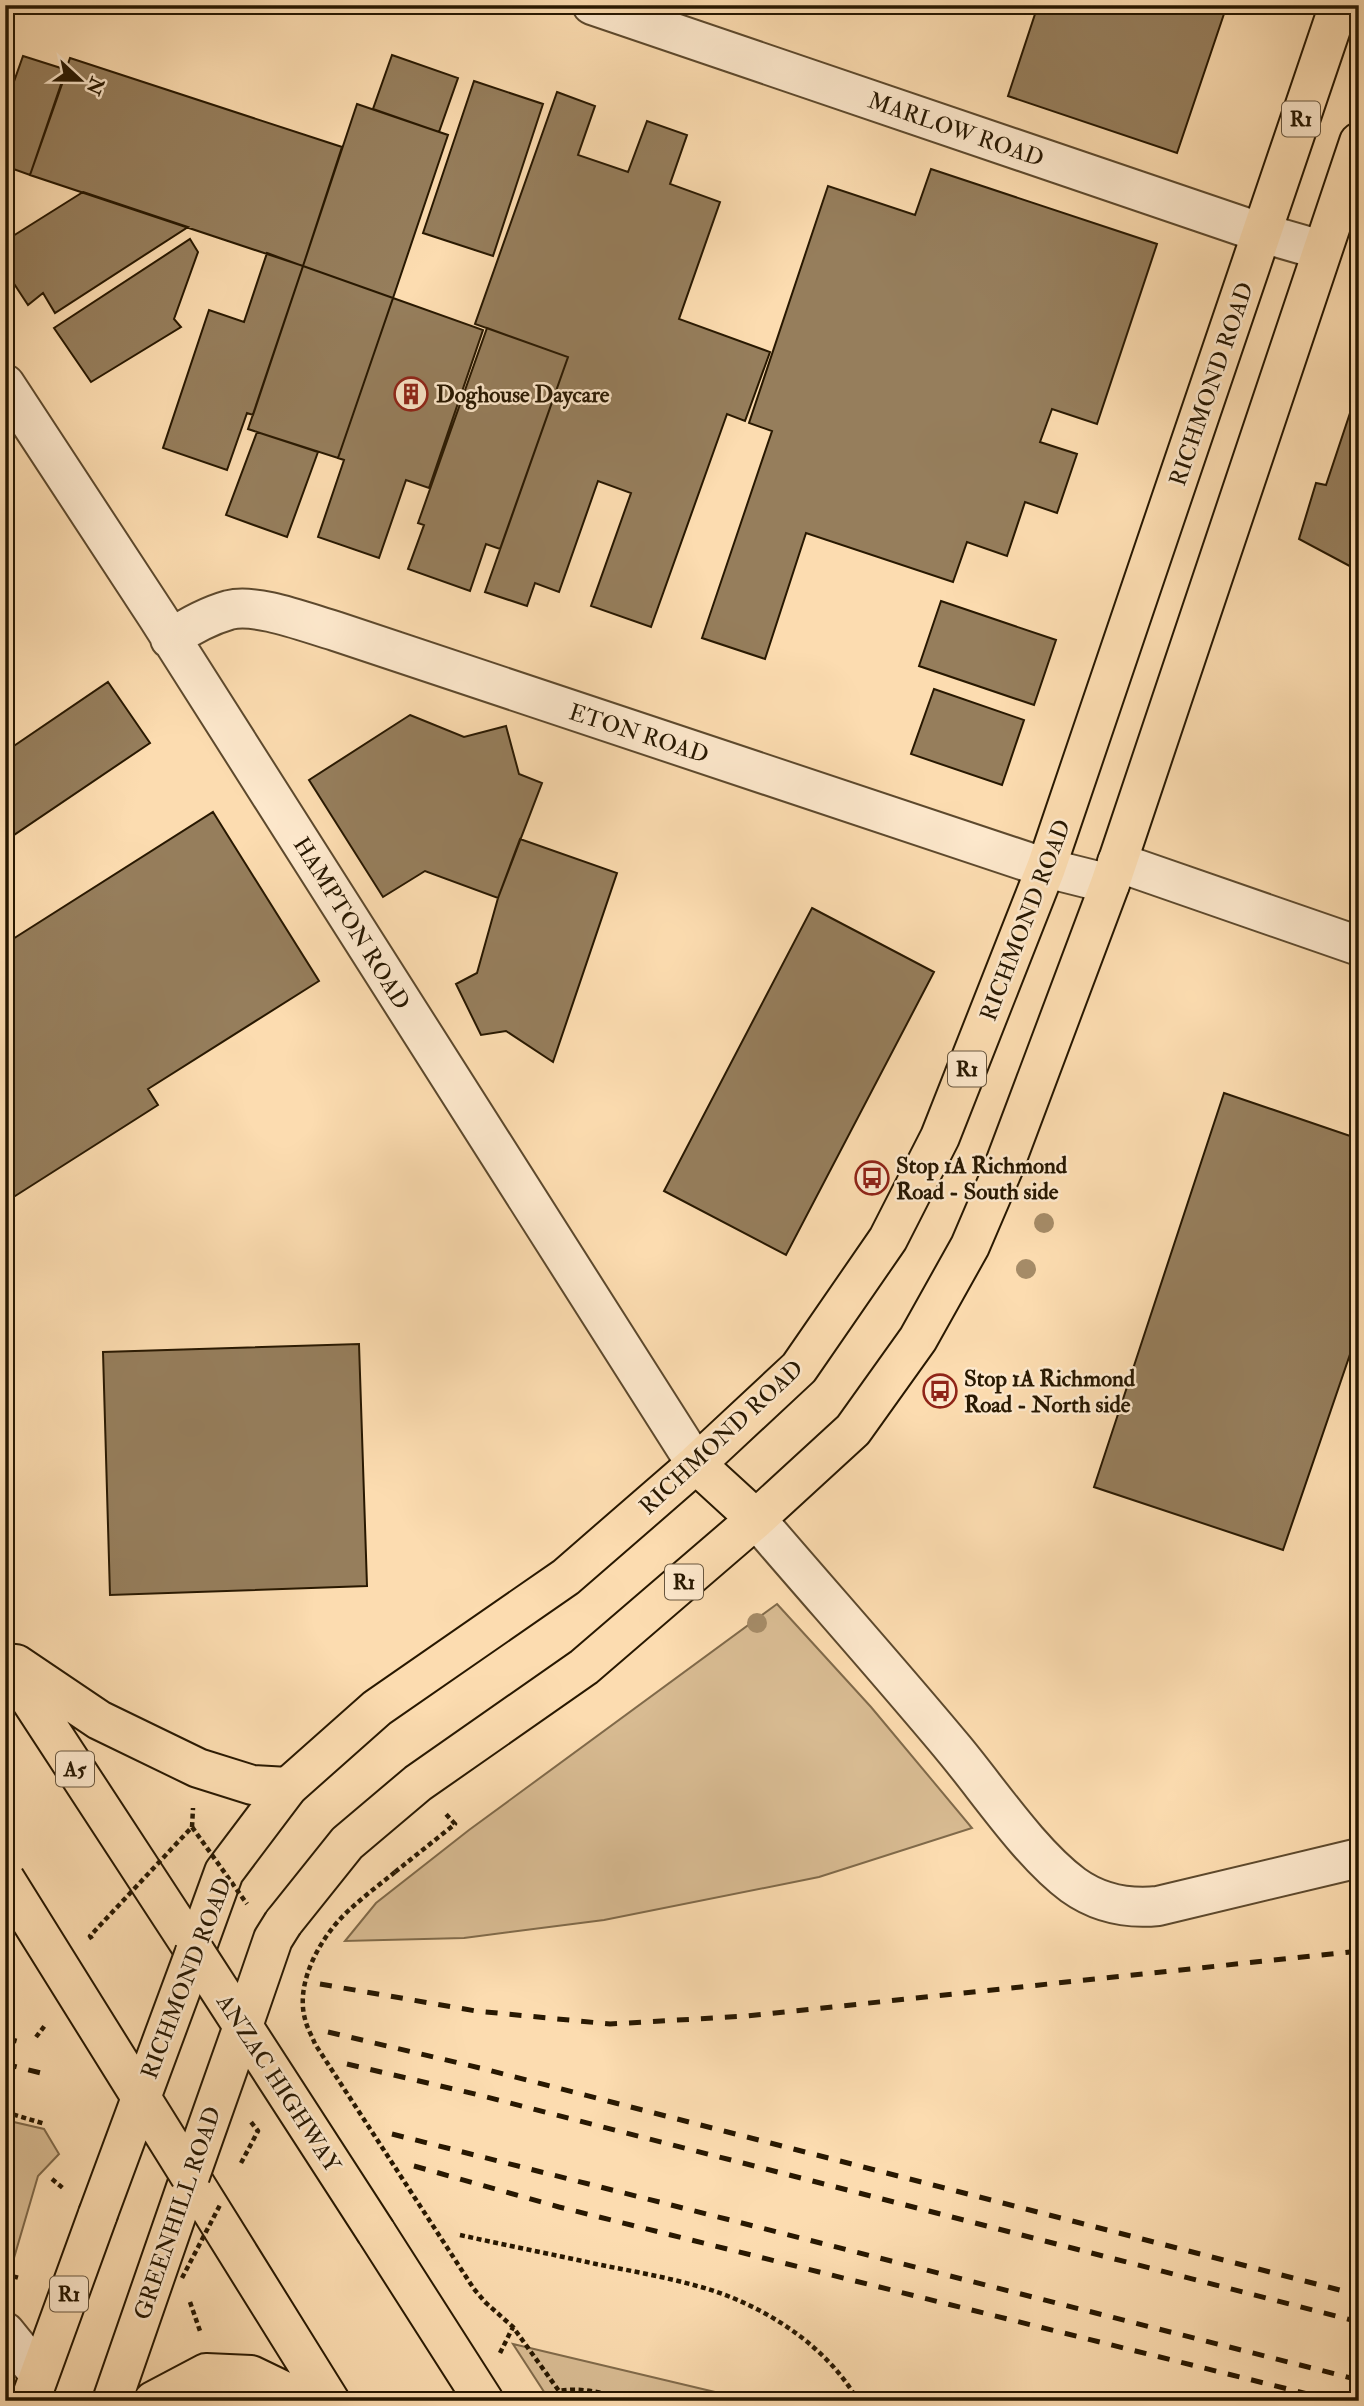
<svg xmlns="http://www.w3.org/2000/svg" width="1364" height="2406" font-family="'IM FELL Double Pica',serif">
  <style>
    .green { fill: #d8bb92; stroke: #806a4a; stroke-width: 2 }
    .building { fill: #967e5c; stroke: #281801; stroke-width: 2 }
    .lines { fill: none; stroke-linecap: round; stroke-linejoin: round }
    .minor-casing { stroke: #5d492d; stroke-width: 42 }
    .major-casing { stroke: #281801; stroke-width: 42 }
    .highway-casing { stroke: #281801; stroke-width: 42 }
    .path { stroke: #281801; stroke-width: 4.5; stroke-dasharray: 5 3.5; stroke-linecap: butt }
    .minor { stroke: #fde8cc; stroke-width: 38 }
    .major { stroke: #fcdcb0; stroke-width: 38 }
    .highway { stroke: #fcdcb0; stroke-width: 38 }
    .rail { stroke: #281801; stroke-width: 5; stroke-dasharray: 12 12; stroke-linecap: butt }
    .major-bridge-casing { stroke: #281801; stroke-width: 42; stroke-linecap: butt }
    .highway-bridge-casing { stroke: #281801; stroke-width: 42; stroke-linecap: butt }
    .path-bridge { stroke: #281801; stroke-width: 4.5; stroke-dasharray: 5 3.5; stroke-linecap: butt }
    .major-bridge { stroke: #fcdcb0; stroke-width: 38 }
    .highway-bridge { stroke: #fcdcb0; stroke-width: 38 }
    .tree { fill: #a58b67 }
    .labels { text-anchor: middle; stroke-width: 5; stroke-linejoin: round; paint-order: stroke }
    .shield { fill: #fde8cc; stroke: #68563e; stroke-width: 2 }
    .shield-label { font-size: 21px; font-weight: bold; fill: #281801 }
    .street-label { font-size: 23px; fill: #281801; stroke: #fde8cc }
    .poi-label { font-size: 23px; font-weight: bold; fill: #281801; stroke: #fde8cc; text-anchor: start }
  </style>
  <rect width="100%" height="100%" fill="#fcdcb0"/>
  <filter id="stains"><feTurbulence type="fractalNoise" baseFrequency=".00286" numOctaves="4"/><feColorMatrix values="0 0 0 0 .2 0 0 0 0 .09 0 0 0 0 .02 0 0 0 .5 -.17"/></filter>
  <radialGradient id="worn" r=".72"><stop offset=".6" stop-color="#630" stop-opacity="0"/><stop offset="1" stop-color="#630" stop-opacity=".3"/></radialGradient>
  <!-- green -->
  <path class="green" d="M777,1604L871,1707L972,1828L819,1877L604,1920L464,1938L345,1941L376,1903L469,1830Z
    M5,2120L44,2129L59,2154L38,2176L11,2268L5,2267V2193L11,2189L5,2179Z
    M513,2344L753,2401H550Z"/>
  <!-- building -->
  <path class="building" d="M1038,5H1227L1177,153L1008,96Z
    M392,55L458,78L439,132L373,109Z
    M23,56L67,70L30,175L5,166V107Z
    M70,58L342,147L303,266L30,175Z
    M474,81L543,104L493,256L423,233Z
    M557,92L595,106L578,155L628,172L647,121L687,135L670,184L720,202L679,319L770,352L745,421L727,414L651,627L591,606L631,493L598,481L559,592L535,583L527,606L485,592L568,357L475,324Z
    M357,104L448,135L393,298L303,266Z
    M931,169L1157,244L1097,424L1052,409L1040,442L1077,454L1057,513L1025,502L1007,556L967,542L953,582L806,533L765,659L702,638L772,431L749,423L828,186L915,215Z
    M83,192L188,227L55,313L43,293L28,305L5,270V241Z
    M190,239L198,252L174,319L181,327L91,382L54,328Z
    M267,253L303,266L253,415L247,413L227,470L163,448L209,310L244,322Z
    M303,266L393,298L338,458L248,429Z
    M393,298L483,330L429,488L406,480L379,558L318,537L344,460L338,458Z
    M487,328L568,357L500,549L486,544L470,591L408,569L424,525L418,523Z
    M1359,386V571L1299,539L1316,483L1326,485Z
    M257,432L318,452L287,537L226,515Z
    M941,601L1056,640L1034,705L919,666Z
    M108,682L150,743L5,841V752Z
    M934,689L1024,720L1002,785L911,754Z
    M410,715L464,737L506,726L519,774L542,783L498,898L425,871L383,897L309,780Z
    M213,812L319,981L148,1089L158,1105L12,1198L5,1188V944Z
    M520,839L617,873L553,1062L506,1031L481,1035L456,984L477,973L498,898Z
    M812,908L934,972L786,1255L664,1191Z
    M1224,1093L1359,1139V1328L1283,1550L1094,1487Z
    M359,1344L367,1586L110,1595L103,1352Z"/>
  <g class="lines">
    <defs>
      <path id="minor" d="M592,5L1262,233L1321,250
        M5,384L157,616L696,1464
        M170,639C188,627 208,616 229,610C257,603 307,623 335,631L1046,868L1110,884
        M1117,862L1359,946
        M756,1519C822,1596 889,1671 954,1749C989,1791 1030,1853 1073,1885C1098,1903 1128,1909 1158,1906L1359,1858
        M5,2332L39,2374"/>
      <path id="major" d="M696,1464L756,1519
        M283,1923L347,1843L418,1783L584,1667L756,1519L853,1430L918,1339L970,1246L1003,1169L1110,884L1359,142
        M195,1952L224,1872L288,1787L377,1708L566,1577L696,1464L799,1368L888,1239L940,1137L1046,868L1339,5
        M190,2176L330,2401
        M376,2232L484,2401
        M153,2401L206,2373L251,2375L305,2401"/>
      <path id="highway" d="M5,1661L195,1952
        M16,1664L99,1720L198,1768L252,1785L288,1787
        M30,2401L98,2214
        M112,2401L190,2176"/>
    </defs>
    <!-- minor casing -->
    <use href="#minor" class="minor-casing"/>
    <!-- major casing -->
    <use href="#major" class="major-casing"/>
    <!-- highway casing -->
    <use href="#highway" class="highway-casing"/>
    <!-- path -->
    <path class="path" d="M192,1827L193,1808
      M395,1872L455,1824L444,1812
      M5,2112L45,2124
      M52,2179L64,2189
      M460,2235C505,2245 551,2254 596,2264C636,2272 678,2279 717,2292C772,2311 829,2349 858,2401
      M5,2274L19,2278
      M474,2289L485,2302L513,2327L559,2391C583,2387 605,2393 628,2401
      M190,2302L201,2334
      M500,2353L513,2327"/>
    <!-- minor -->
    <use href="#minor" class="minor"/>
    <!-- major -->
    <use href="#major" class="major"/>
    <!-- highway -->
    <use href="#highway" class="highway"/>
    <!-- rail -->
    <path class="rail" d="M320,1984L476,2011L610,2024L747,2016L1359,1951
      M328,2032L480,2068L1359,2295
      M5,2038L20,2042
      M5,2064L45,2074
      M347,2064L479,2095L1359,2322
      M392,2134L1359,2380
      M414,2166L559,2207L1336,2401"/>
    <defs>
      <path id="major-bridge" d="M195,1952L376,2232
        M243,2026L273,1939L283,1923"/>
      <path id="highway-bridge" d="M5,1879L190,2176
        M190,2176L243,2026
        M98,2214L195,1952"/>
    </defs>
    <!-- major-bridge casing -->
    <use href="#major-bridge" class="major-bridge-casing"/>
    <!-- highway-bridge casing -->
    <use href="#highway-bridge" class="highway-bridge-casing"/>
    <!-- path-bridge -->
    <path class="path-bridge" d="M395,1872C378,1886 360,1899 344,1915C320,1939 295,1983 305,2019C307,2028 312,2036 315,2044L474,2289
      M92,1939L90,1936L192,1827L247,1904
      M36,2037L46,2024
      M241,2163L258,2131L251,2122
      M182,2278L220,2205"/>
    <!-- major-bridge -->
    <use href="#major-bridge" class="major-bridge"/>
    <!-- highway-bridge -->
    <use href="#highway-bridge" class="highway-bridge"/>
  </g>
  <!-- trees -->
  <g class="tree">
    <circle cx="1044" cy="1223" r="10"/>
    <circle cx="1026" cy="1269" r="10"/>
    <circle cx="757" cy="1623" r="10"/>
  </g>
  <!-- icons -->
  <defs>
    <symbol id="building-ring" viewBox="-11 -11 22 22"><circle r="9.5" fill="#fde8cc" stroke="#8f2418" stroke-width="1.5"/><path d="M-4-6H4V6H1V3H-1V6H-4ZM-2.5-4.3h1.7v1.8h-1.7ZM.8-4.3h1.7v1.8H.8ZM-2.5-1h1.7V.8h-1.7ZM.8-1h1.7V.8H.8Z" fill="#8f2418"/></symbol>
    <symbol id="bus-ring" viewBox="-11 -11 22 22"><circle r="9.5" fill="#fde8cc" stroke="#8f2418" stroke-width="1.5"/><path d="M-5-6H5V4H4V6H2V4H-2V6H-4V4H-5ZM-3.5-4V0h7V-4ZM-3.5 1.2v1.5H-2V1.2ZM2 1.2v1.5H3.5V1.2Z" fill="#8f2418"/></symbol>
  </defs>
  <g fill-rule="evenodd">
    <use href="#building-ring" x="392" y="375" width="38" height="38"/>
    <use href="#bus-ring" x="853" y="1159" width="38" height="38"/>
    <use href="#bus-ring" x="921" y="1372" width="38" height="38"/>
  </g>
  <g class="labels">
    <!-- shield labels -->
    <g class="shield">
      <rect x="1282" y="101.5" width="38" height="35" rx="5"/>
      <rect x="948" y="1051.5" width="38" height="35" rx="5"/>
      <rect x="665" y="1564.5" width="38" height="35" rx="5"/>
      <rect x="56" y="1751.5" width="38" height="35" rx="5"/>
      <rect x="50" y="2276.5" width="38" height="35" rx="5"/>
    </g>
    <g class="shield-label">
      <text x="1301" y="126">R1</text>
      <text x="967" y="1076">R1</text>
      <text x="684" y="1589">R1</text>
      <text x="75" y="1776">A5</text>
      <text x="69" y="2301">R1</text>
    </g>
    <!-- street labels -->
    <g class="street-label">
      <text transform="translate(956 129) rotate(19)" y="8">MARLOW ROAD</text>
      <text transform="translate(1211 384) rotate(-71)" y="8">RICHMOND ROAD</text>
      <text transform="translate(639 733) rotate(18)" y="8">ETON ROAD</text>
      <text transform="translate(1025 920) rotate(-69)" y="8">RICHMOND ROAD</text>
      <text transform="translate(352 923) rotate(58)" y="8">HAMPTON ROAD</text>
      <text transform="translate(721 1437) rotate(-43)" y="8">RICHMOND ROAD</text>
      <text transform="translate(186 1978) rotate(-69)" y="8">RICHMOND ROAD</text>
      <text transform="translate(279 2083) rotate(57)" y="8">ANZAC HIGHWAY</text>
      <text transform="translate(177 2213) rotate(-71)" y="8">GREENHILL ROAD</text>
    </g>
    <!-- poi labels -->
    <g class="poi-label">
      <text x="436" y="402">Doghouse Daycare</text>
      <text x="896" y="1173">Stop 1A Richmond<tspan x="896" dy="26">Road - South side</tspan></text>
      <text x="964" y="1386">Stop 1A Richmond<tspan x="964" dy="26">Road - North side</tspan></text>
    </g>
  </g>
  <!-- margin -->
  <rect width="1364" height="2406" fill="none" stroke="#fcdcb0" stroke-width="28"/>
  <rect x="7" y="7" width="1350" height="2392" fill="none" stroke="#281801" stroke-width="3.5"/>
  <rect x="14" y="14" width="1336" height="2378" fill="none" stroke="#281801" stroke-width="2"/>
  <!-- north arrow -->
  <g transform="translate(80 80) rotate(112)" stroke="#fde8cc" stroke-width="5" paint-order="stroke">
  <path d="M0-5L12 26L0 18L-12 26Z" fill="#281801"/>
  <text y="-10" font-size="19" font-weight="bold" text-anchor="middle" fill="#281801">N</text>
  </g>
  <rect width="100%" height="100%" filter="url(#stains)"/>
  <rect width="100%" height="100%" fill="url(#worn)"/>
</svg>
